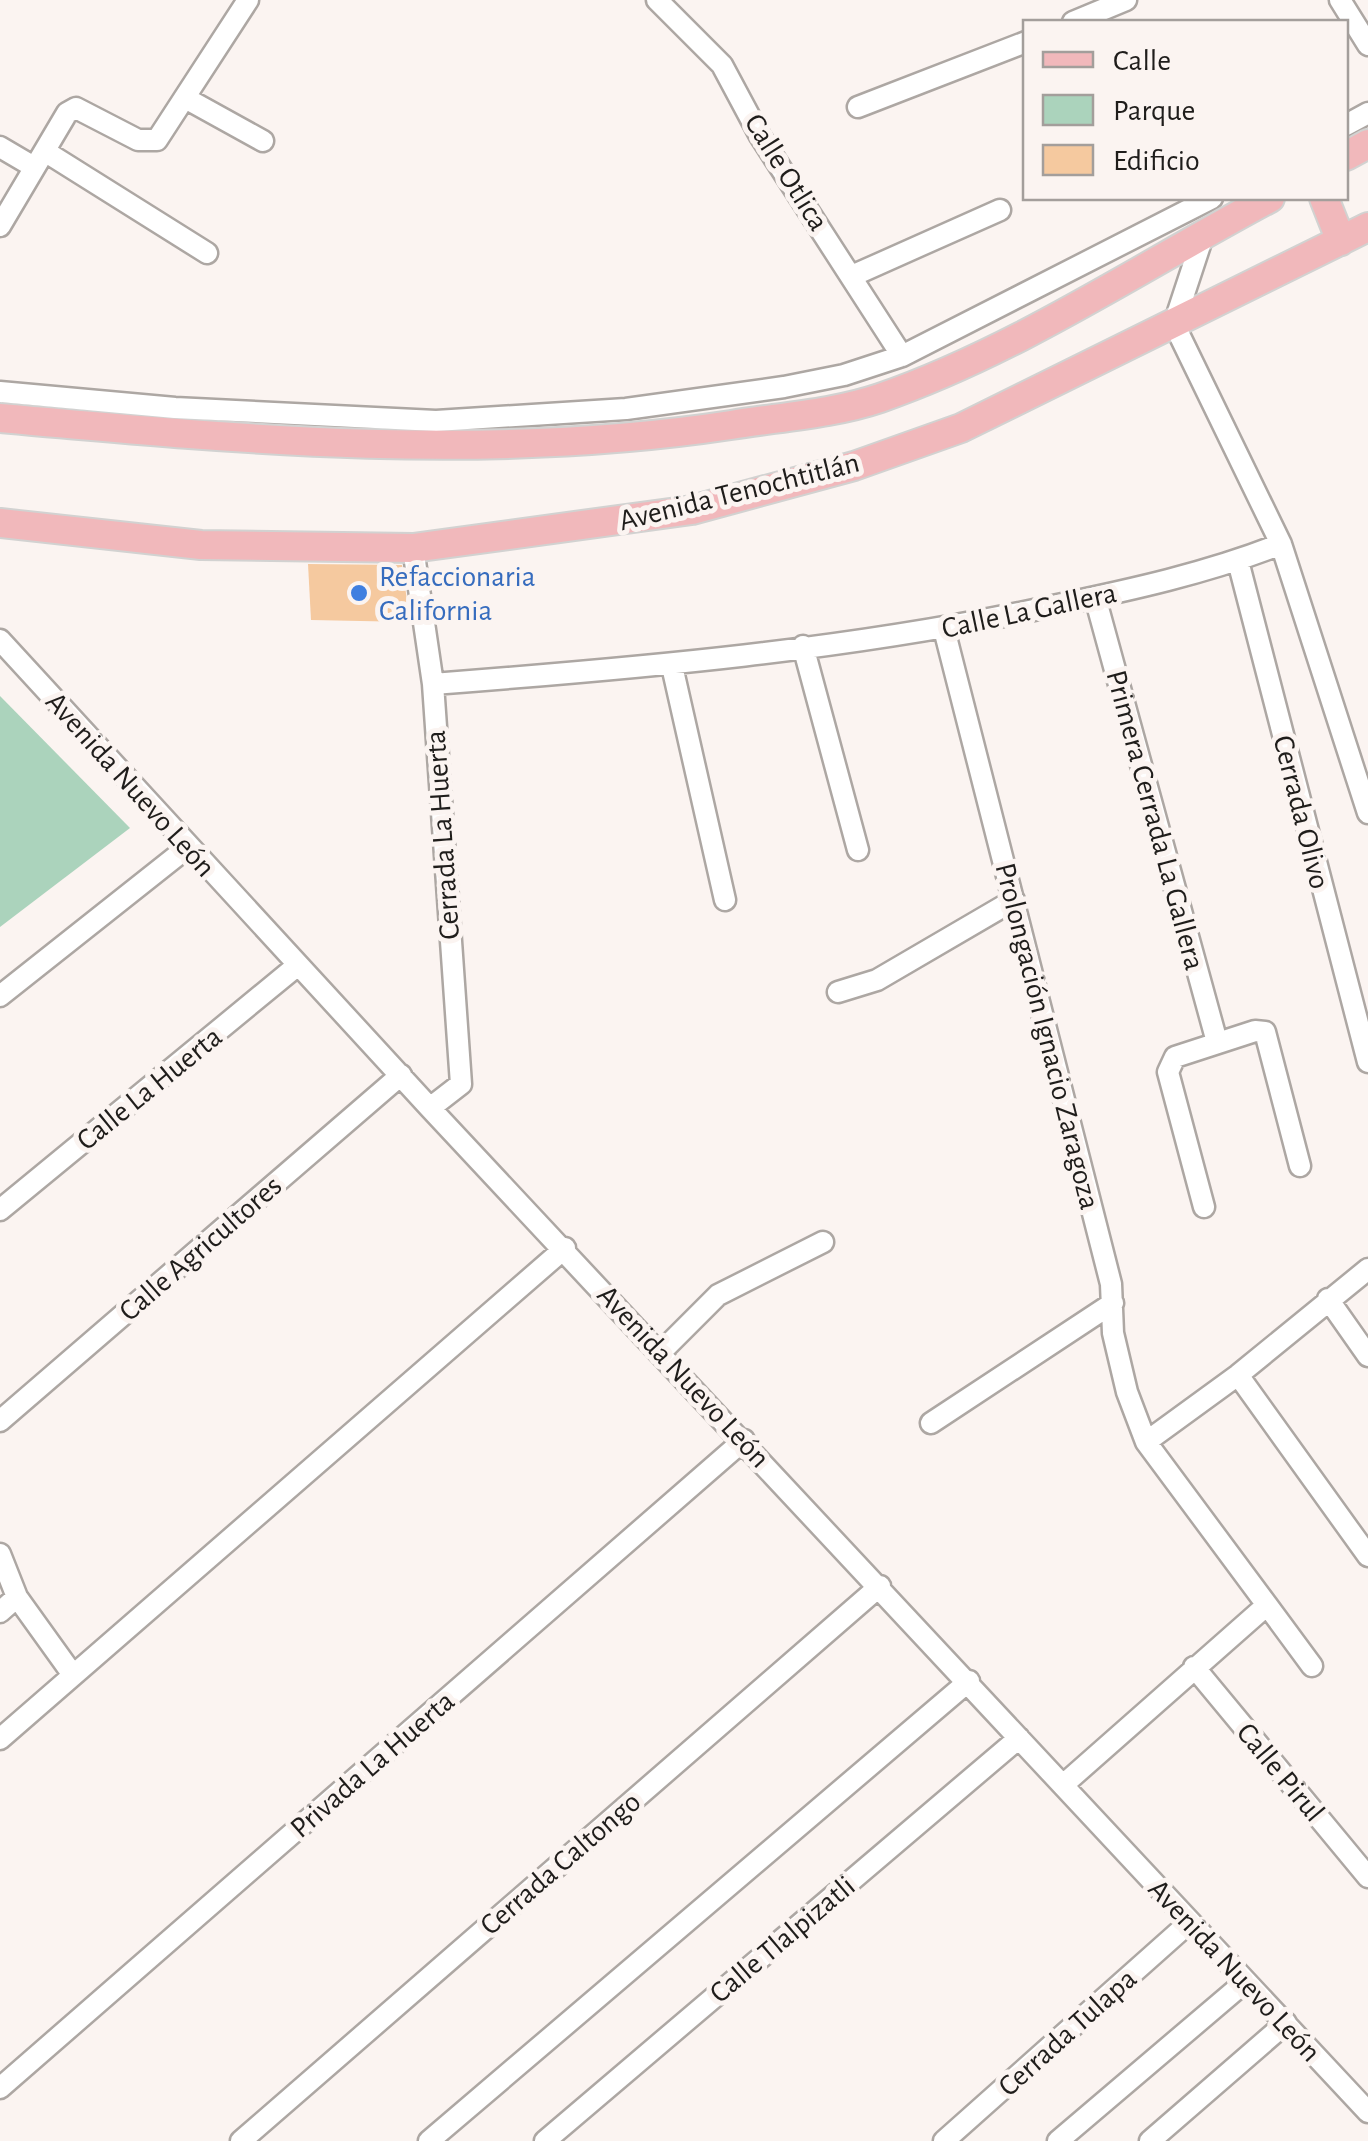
<svg xmlns="http://www.w3.org/2000/svg" width="1368" height="2141" font-family="'Alegreya Sans',sans-serif">
  <style>
    .green { fill: #abd3bc }
    .building { fill: #f5c99f }
    .lines { fill: none; stroke-linecap: round; stroke-linejoin: round }
    .minor-casing { stroke: #ada7a3; stroke-width: 25 }
    .major-casing { stroke: #d2d2d1; stroke-width: 32 }
    .minor { stroke: #fff; stroke-width: 20 }
    .major { stroke: #f1b8bb; stroke-width: 28 }
    .shop-dot { fill: #3f7fe0; stroke: #fbf4f1; stroke-width: 4 }
    .labels { text-anchor: middle; stroke-width: 10; stroke-linejoin: round; paint-order: stroke }
    .street-label { font-size: 30px; fill: #1f1d1b; stroke: #fbf4f1 }
    .shop-label { font-size: 30px; fill: #366cbe; stroke: #fbf4f1; text-anchor: start }
  </style>
  <rect width="100%" height="100%" fill="#fbf4f1"/>
  <!-- green -->
  <path class="green" d="M0,696L130,828L0,927Z"/>
  <!-- building -->
  <path class="building" d="M308,564L402,565L410,622L311,620Z"/>
  <g class="lines">
    <defs>
      <path id="minor" d="M657,0L722,65L760,136L902,356
        M1340,0L1368,45
        M1073,22L1126,0
        M187,99L263,141
        M858,107L1026,42
        M1346,125L1368,113
        M0,147L34,167
        M46,152L207,253
        M0,226L67,113L76,108L138,140H157L248,0
        M854,275L1000,210
        M0,392L175,408L436,421L626,409L784,387L844,375L902,356L1212,198
        M1281,544L1368,813
        M413,548L433,684L461,1084L430,1108
        M1238,561L1368,1062
        M1095,597L1217,1042
        M944,629L1111,1284L1113,1333L1127,1392L1146,1442L1267,1605L1063,1785
        M0,640L430,1108L1368,2112
        M803,646L858,850
        M672,666L725,900
        M433,684C641,668 849,650 1053,606C1130,590 1208,573 1281,544L1174,324L1204,233
        M838,992L877,980L1014,900
        M0,996L188,847
        M1204,1207L1168,1072L1175,1057L1255,1031L1265,1032L1300,1166
        M0,1210L298,965
        M1328,1299L1368,1356
        M661,1352L718,1295L823,1242
        M1238,1375L1368,1556
        M0,1421L401,1075
        M931,1423L1113,1303
        M1146,1442L1238,1375L1368,1269
        M0,1554L17,1597L0,1612
        M17,1597L73,1675
        M1267,1605L1312,1666
        M1194,1667L1368,1877
        M0,1739L565,1248
        M0,2088L744,1440
        M241,2141L880,1586
        M429,2141L969,1681
        M545,2141L1019,1738
        M944,2141L1190,1922
        M1058,2141L1245,1982
        M1150,2141L1286,2023"/>
      <path id="major" d="M1346,156L1368,144
        M1324,198L1341,241
        M0,418C245,440 487,462 731,425C780,417 833,414 880,398C1018,350 1142,266 1270,198
        M0,523L201,545L413,548L692,510L854,466L961,428L1368,227"/>
    </defs>
    <!-- minor casing -->
    <use href="#minor" class="minor-casing"/>
    <!-- major casing -->
    <use href="#major" class="major-casing"/>
    <!-- minor -->
    <use href="#minor" class="minor"/>
    <!-- major -->
    <use href="#major" class="major"/>
  </g>
  <!-- markers -->
  <circle class="shop-dot" cx="359" cy="593" r="10"/>
  <g class="labels">
    <!-- street labels -->
    <g class="street-label">
      <text transform="translate(787 172) rotate(58)" y="10">Calle Otlica</text>
      <text transform="translate(739 491) rotate(-14)" y="10">Avenida Tenochtitlán</text>
      <text transform="translate(1029 610) rotate(-12)" y="10">Calle La Gallera</text>
      <text transform="translate(131 784) rotate(48)" y="10">Avenida Nuevo León</text>
      <text transform="translate(1302 812) rotate(76)" y="10">Cerrada Olivo</text>
      <text transform="translate(1156 820) rotate(75)" y="10">Primera Cerrada La Gallera</text>
      <text transform="translate(442 835) rotate(-94)" y="10">Cerrada La Huerta</text>
      <text transform="translate(1048 1036) rotate(76)" y="10">Prolongación Ignacio Zaragoza</text>
      <text transform="translate(149 1088) rotate(-39)" y="10">Calle La Huerta</text>
      <text transform="translate(200 1248) rotate(-41)" y="10">Calle Agricultores</text>
      <text transform="translate(684 1376) rotate(47)" y="10">Avenida Nuevo León</text>
      <text transform="translate(372 1764) rotate(-41)" y="10">Privada La Huerta</text>
      <text transform="translate(1281 1772) rotate(50)" y="10">Calle Pirul</text>
      <text transform="translate(560 1863) rotate(-41)" y="10">Cerrada Caltongo</text>
      <text transform="translate(782 1939) rotate(-40)" y="10">Calle Tlalpizatli</text>
      <text transform="translate(1235 1970) rotate(47)" y="10">Avenida Nuevo León</text>
      <text transform="translate(1067 2032) rotate(-42)" y="10">Cerrada Tulapa</text>
    </g>
    <!-- shop labels -->
    <g class="shop-label">
      <text x="379" y="586">Refaccionaria<tspan x="379" dy="34">California</tspan></text>
    </g>
  </g>
  <!-- legend -->
  <rect x="1023" y="20" width="325" height="180" fill="#fbf4f1" stroke="#a39e9b" stroke-width="2.5"/>
  <rect x="1043" y="52" width="50" height="15" fill="#f1b8bb" stroke="#a39e9b" stroke-width="2.5"/>
  <text x="1113" y="70" font-size="30" fill="#1f1d1b">Calle</text>
  <rect x="1043" y="95" width="50" height="30" fill="#abd3bc" stroke="#a39e9b" stroke-width="2.5"/>
  <text x="1113" y="120" font-size="30" fill="#1f1d1b">Parque</text>
  <rect x="1043" y="145" width="50" height="30" fill="#f5c99f" stroke="#a39e9b" stroke-width="2.5"/>
  <text x="1113" y="170" font-size="30" fill="#1f1d1b">Edificio</text>
</svg>
